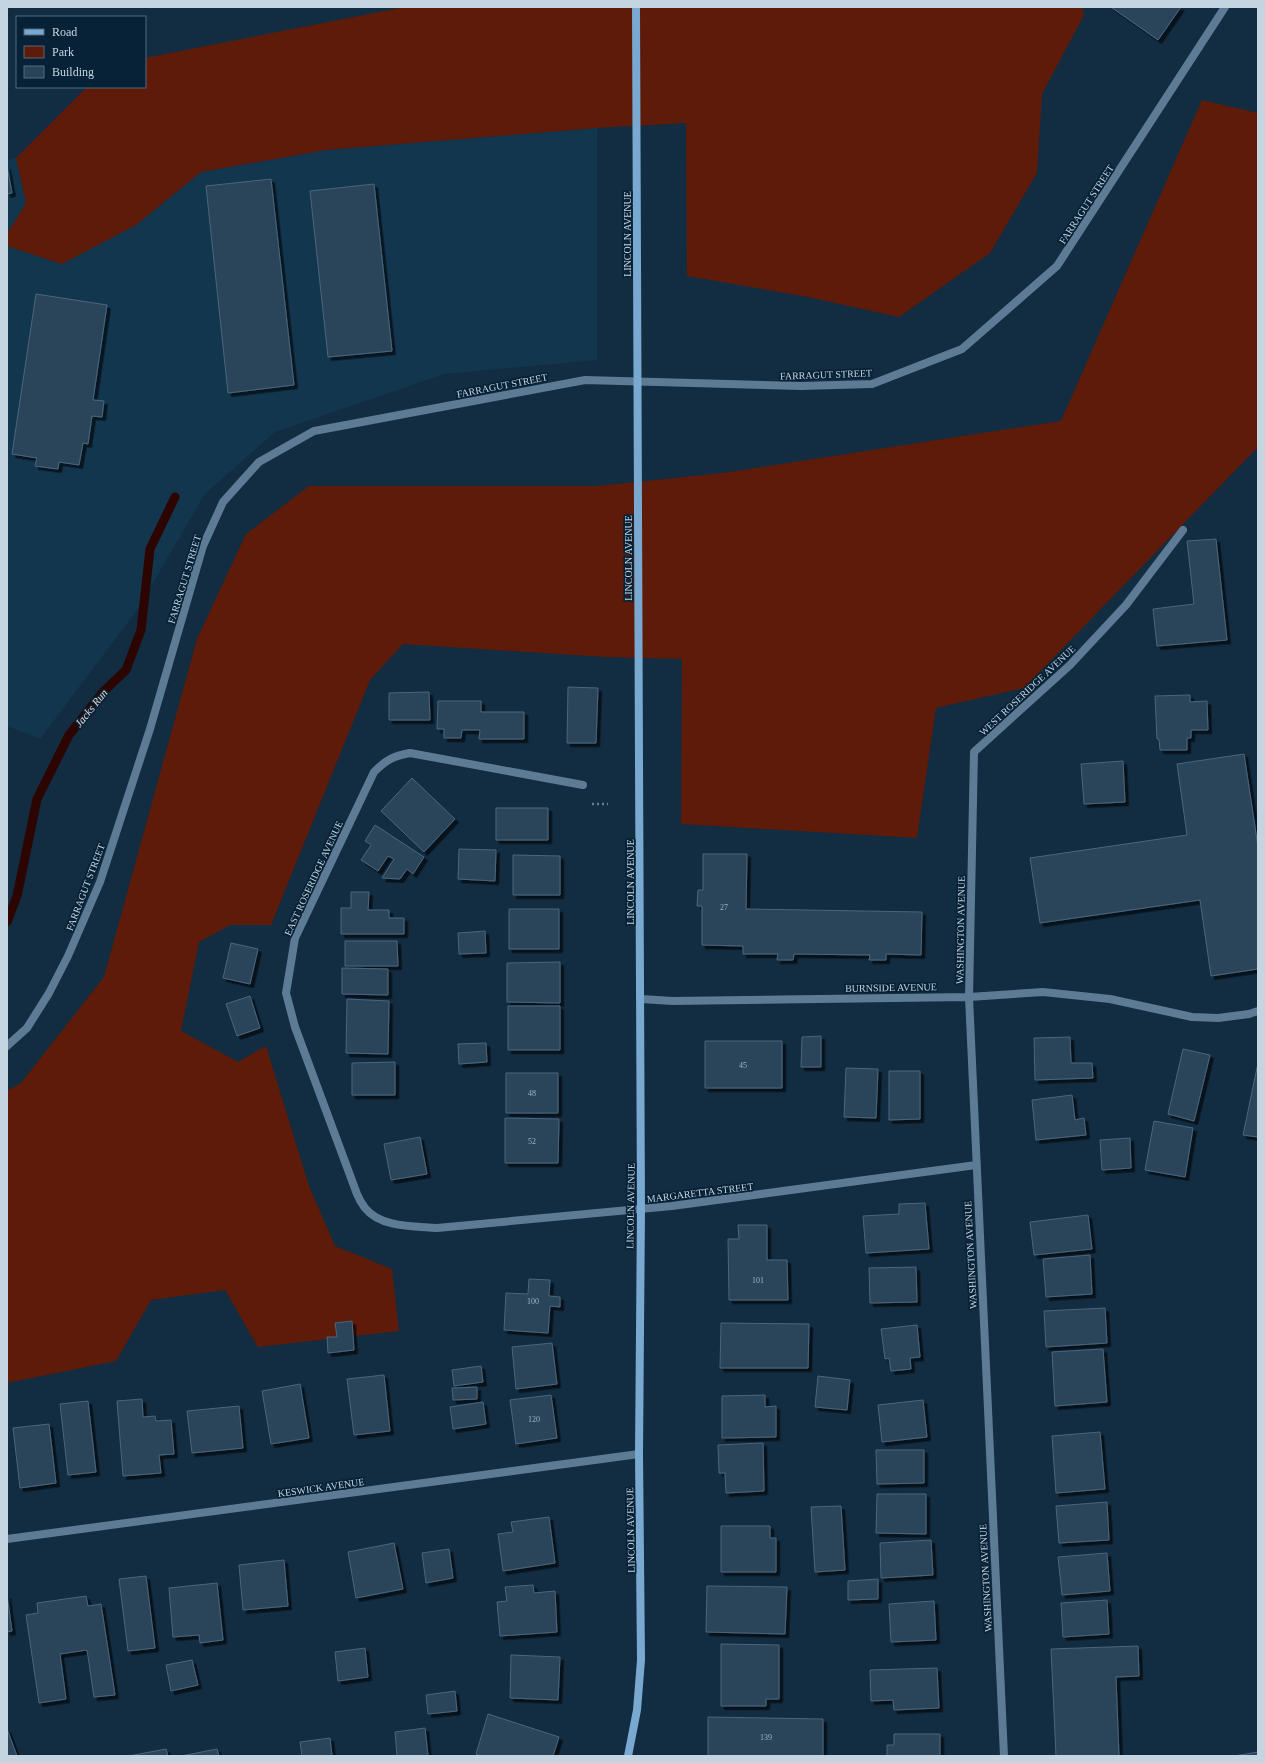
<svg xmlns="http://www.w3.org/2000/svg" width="1265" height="1763" font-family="'Times New Roman',serif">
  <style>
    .built { fill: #13364f }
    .green { fill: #5e1b09 }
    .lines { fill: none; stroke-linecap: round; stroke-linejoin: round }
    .stream { stroke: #2c0400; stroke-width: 9 }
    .building { fill: #29445a; stroke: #4a667e; filter: url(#shadow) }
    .path { stroke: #687c8e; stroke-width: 2.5; stroke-dasharray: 2 3; stroke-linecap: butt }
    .street { stroke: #5d7b94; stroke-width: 8 }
    .secondary { stroke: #79a9d0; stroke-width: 8 }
    .secondary-bridge { stroke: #79a9d0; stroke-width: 8 }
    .labels { text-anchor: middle; stroke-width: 3.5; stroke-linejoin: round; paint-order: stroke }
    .number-label { font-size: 8px; fill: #9eb0bf }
    .street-label { font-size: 10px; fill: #c5d4e1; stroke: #072236 }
    .water-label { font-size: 11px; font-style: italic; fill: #f0d8d1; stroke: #072236 }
  </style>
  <defs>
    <filter id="shadow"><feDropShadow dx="3.5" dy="3.5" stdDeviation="0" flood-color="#0009"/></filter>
  </defs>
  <rect width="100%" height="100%" fill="#122c41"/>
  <!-- built -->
  <path class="built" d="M597,128V360L444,374L275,432L205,494L137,610L40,739L7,726V246L62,264L136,225L201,172L326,150Z
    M16,158L26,203L7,234V160Z"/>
  <!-- green -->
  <path class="green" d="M405,7H1082L1084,15L1042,94L1037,173L990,253L899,317L808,297L687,276L686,123L597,128L326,150L201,172L136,225L62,264L7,246V234L26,203L16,158L87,87H145V58Z
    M1202,100L1258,113V447L1024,688L936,708L917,838L681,824L682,659L605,657L403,644L370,680L271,925H230L199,942L181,1031L238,1062L266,1046L309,1186L335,1246L392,1269L399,1331L258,1347L225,1290L151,1300L116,1361L7,1383V1091L21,1083L104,977L197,639L246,534L309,486H597L723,473L1061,421Z"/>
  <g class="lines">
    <!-- stream -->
    <path class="stream" d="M7,922L17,896L37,799L69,735L103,692L126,670L141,630L150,549L175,497"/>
  </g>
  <!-- building -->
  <path class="building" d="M1111,7H1181L1158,40Z
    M7,166L12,193L7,194Z
    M271,179L294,385L228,393L206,186Z
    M374,184L392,351L328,357L310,191Z
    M36,294L107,305L93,400L104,401L102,417L92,416L88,444L83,443L79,465L59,462L58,469L35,466L37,458L12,454Z
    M1216,539L1227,640L1157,646L1153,609L1194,604L1187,541Z
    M568,687L598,688L596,743H567Z
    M429,692L430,720H389V693Z
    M1190,695V702L1207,701L1208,730H1191V738H1187V750H1160L1159,739H1157L1155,696Z
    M438,701H481V712H524V739H479L480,730H462L461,738H444V729H437Z
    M1244,754L1258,847V969L1211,976L1200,900L1040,923L1030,858L1187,835L1177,764Z
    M1123,761L1125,802L1084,804L1081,764Z
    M412,778L455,819L424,852L381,811Z
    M496,808H548V840H496Z
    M375,825L424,857L413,874L407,869L400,879L382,878L394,859L388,856L378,871L361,860L371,845L365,841Z
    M459,849L496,850L495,881L458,879Z
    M703,854H747L746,909L922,912L921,955L886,954V960H869L870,955L794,954L793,960H777L778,954H743V946L702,945V906H697L698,890H703Z
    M513,855L560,856V895H513Z
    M351,892H369L368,910H389V918H404V934H341V908H351Z
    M509,909H559V949H509Z
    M485,931L486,953L459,954L458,933Z
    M345,941H397L398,966H345Z
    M231,943L258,949L250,984L223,978Z
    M560,962V1003L507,1002V963Z
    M342,968L388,969V995L342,994Z
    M250,996L260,1028L237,1036L226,1004Z
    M347,999L389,1001L388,1054L346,1053Z
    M508,1006H560V1050H508Z
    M821,1036V1067H801L802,1037Z
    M1070,1037L1071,1063H1092L1093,1078L1035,1080L1034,1038Z
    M705,1041H782V1088H705Z
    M486,1043L487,1062L459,1064L458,1044Z
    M1183,1049L1210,1055L1194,1121L1168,1114Z
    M395,1062V1095H352V1063Z
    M1258,1063V1137L1243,1135Z
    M846,1068L878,1069L876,1118L844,1117Z
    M889,1071H920V1119L889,1120Z
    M506,1073H558V1113H506Z
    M1072,1095L1075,1120L1084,1118L1086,1135L1036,1140L1032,1100Z
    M505,1118L559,1119L558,1163H505Z
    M1154,1121L1193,1128L1185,1177L1145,1170Z
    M420,1137L427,1174L391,1180L384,1144Z
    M1130,1138L1131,1168L1102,1170L1100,1140Z
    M925,1203L929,1249L866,1253L863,1216L899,1214V1204Z
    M1088,1215L1092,1249L1034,1255L1030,1222Z
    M738,1225H767V1260H787L788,1300H729L728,1239H739Z
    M1090,1255L1092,1294L1046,1297L1043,1259Z
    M916,1267L917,1302L870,1303L869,1268Z
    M529,1279L550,1280L549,1296L560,1297V1307L550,1306L548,1333L504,1330L506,1293L528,1294Z
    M1105,1308L1107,1343L1046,1347L1044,1311Z
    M352,1321L354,1350L328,1353L327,1337H337L335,1323Z
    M721,1323L809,1324L808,1368H720Z
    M917,1325L920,1357L910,1358L911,1369L891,1371L889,1358L885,1359L881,1329Z
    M552,1343L557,1384L516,1389L512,1347Z
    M1103,1349L1107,1402L1055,1406L1052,1352Z
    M481,1366L483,1382L454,1386L452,1370Z
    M384,1375L390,1431L354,1435L347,1379Z
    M818,1376L850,1380L847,1410L815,1407Z
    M300,1384L309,1438L271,1444L262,1391Z
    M477,1387V1399L453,1400L452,1388Z
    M551,1395L557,1438L516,1444L510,1400Z
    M765,1395V1407L776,1406V1437L722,1438V1396Z
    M142,1399L143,1417L155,1416L156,1421L171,1420L174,1454L159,1455L161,1473L123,1476L117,1401Z
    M923,1400L927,1437L882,1442L878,1405Z
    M88,1401L96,1472L68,1475L60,1404Z
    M483,1402L486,1424L453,1429L450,1407Z
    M239,1406L243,1448L192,1453L187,1411Z
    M49,1424L56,1483L20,1488L13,1428Z
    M1100,1432L1105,1489L1056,1493L1052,1436Z
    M763,1443L764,1491L726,1493L725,1473H719L718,1445Z
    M876,1450H924V1483L877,1484Z
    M877,1494H926V1534L876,1533Z
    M1107,1502L1109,1540L1059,1543L1056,1506Z
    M841,1506L845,1570L815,1572L811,1507Z
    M549,1517L555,1563L503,1571L498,1534L513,1532L511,1522Z
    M721,1526H770V1538H776V1572H721Z
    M931,1540L933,1575L881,1578L880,1543Z
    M394,1543L403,1589L356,1598L348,1552Z
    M449,1549L453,1578L426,1583L422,1553Z
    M1107,1553L1110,1591L1062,1595L1058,1557Z
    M284,1560L288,1606L243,1610L239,1565Z
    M146,1576L155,1648L128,1651L119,1579Z
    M878,1579V1599L848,1600V1581Z
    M217,1583L223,1640L200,1643L199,1635L173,1637L169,1588Z
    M533,1585L534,1593L555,1591L557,1632L500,1636L497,1602L507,1601L505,1587Z
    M707,1586L787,1587L785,1634L706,1632Z
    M7,1595L12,1631L7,1632Z
    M86,1596L88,1606L101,1604L115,1695L94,1697L87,1650L60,1654L66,1699L39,1703L26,1615L38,1613L37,1603Z
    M1107,1600L1109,1634L1063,1637L1061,1603Z
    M934,1601L936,1640L891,1642L889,1604Z
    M721,1644L779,1645V1699H766V1706H721Z
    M1138,1646L1139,1676L1116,1677L1119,1756H1056L1051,1649Z
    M365,1648L368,1677L338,1681L335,1652Z
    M511,1655L560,1657L558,1700L510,1698Z
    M192,1660L198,1685L171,1691L166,1665Z
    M937,1668L939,1708L894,1710L893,1700L871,1701L870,1670Z
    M455,1691L457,1711L428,1714L426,1695Z
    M488,1714L559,1737L553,1756H482L476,1754Z
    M708,1717L823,1719V1756H708Z
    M425,1728L428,1756H397L395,1732Z
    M7,1729L17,1756H7Z
    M894,1734H940V1756H887V1745H894Z
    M330,1738L332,1756H302L300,1742Z
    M166,1749L168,1756H129Z
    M217,1749L219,1756H181Z
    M1258,1752V1756H1234Z"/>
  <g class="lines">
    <!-- path -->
    <path class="path" d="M592,804H608"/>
    <!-- street -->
    <path class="street" d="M583,785L410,753C393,756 386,760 374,772L295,938L286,993L295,1027L357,1194C359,1199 362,1204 365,1208C381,1228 414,1226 437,1228L672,1206L976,1165
      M641,999L673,1001L969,997L1043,992L1110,999L1192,1017L1218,1018L1249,1014L1258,1011
      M7,1046L27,1028L49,993L68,956L100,882L150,729L203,546L223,502L259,462L314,431L585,380L801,386L872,384L962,349L1057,266L1225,7
      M7,1539L639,1454
      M1004,1756L969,997L974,752L1070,665L1126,605L1183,530"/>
    <!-- secondary -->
    <path class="secondary" d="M628,1756L637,1710L641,1660L639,1454L641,1209L639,762"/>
    <!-- secondary-bridge -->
    <path class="secondary-bridge" d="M636,7L639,762"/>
  </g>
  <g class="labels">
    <!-- number labels -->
    <g class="number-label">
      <text x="724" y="910">27</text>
      <text x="743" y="1068">45</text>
      <text x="532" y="1096">48</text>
      <text x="532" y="1144">52</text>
      <text x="758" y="1283">101</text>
      <text x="533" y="1304">100</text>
      <text x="534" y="1422">120</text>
      <text x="766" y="1740">139</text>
    </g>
    <!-- street labels -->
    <g class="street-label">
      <text transform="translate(1086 204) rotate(-57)" y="4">FARRAGUT STREET</text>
      <text transform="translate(627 234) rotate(-90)" y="4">LINCOLN AVENUE</text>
      <text transform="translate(826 374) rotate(-2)" y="4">FARRAGUT STREET</text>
      <text transform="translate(502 385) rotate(-11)" y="4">FARRAGUT STREET</text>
      <text transform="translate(628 558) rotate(-90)" y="4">LINCOLN AVENUE</text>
      <text transform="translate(184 579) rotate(-73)" y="4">FARRAGUT STREET</text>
      <text transform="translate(1027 690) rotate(-43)" y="4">WEST ROSERIDGE AVENUE</text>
      <text transform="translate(313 878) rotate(-65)" y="4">EAST ROSERIDGE AVENUE</text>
      <text transform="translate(630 882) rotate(-90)" y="4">LINCOLN AVENUE</text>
      <text transform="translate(85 887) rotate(-69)" y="4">FARRAGUT STREET</text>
      <text transform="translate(960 930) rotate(-89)" y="4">WASHINGTON AVENUE</text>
      <text transform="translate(891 987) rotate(-1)" y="4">BURNSIDE AVENUE</text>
      <text transform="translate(700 1192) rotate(-7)" y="4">MARGARETTA STREET</text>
      <text transform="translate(630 1206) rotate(-89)" y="4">LINCOLN AVENUE</text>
      <text transform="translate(970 1255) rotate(-93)" y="4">WASHINGTON AVENUE</text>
      <text transform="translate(321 1487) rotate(-8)" y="4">KESWICK AVENUE</text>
      <text transform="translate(630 1530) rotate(-91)" y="4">LINCOLN AVENUE</text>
      <text transform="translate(985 1578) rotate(-93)" y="4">WASHINGTON AVENUE</text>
    </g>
    <!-- water labels -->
    <g class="water-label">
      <text transform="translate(91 708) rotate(-51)" y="4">Jacks Run</text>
    </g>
  </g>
  <!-- border -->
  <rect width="1265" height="1763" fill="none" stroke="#c5d4e1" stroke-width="16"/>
  <!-- legend -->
  <rect x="16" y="16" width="130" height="72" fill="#072236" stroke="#53697a"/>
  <rect x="24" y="29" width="20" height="6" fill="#79a9d0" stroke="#53697a"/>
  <text x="52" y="36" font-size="12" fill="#c5d4e1">Road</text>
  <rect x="24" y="46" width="20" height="12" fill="#5e1b09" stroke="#53697a"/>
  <text x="52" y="56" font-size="12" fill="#c5d4e1">Park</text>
  <rect x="24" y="66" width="20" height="12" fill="#29445a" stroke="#53697a"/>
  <text x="52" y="76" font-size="12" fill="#c5d4e1">Building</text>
</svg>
